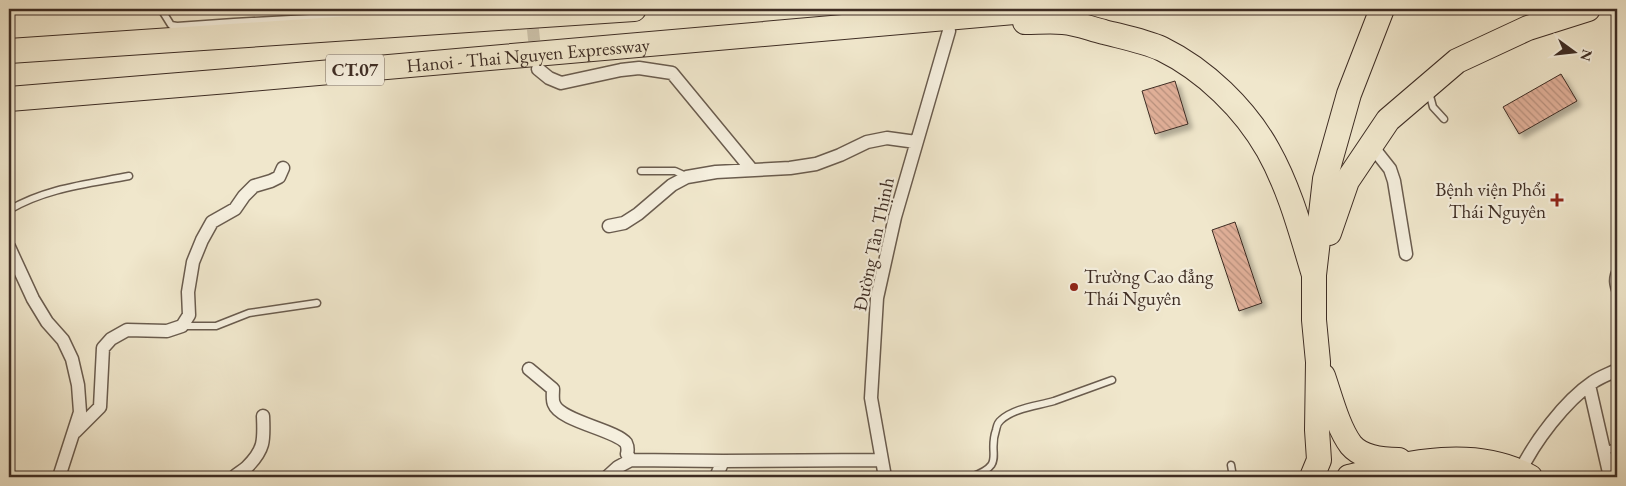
<svg xmlns="http://www.w3.org/2000/svg" width="1626" height="486" font-family="'EB Garamond',serif">
  <style>
    .building { fill: url(#building-back-hatch); stroke: #3e2d24; filter: url(#shadow) }
    .lines { fill: none; stroke-linecap: round; stroke-linejoin: round }
    .street-tunnel { stroke: #ccc2aa; stroke-width: 12; stroke-dasharray: 12 6; stroke-linecap: butt }
    .lane-casing { stroke: #6a5c4e; stroke-width: 9 }
    .street-casing { stroke: #6a5c4e; stroke-width: 15 }
    .highway-casing { stroke: #3e2d24; stroke-width: 26 }
    .lane { stroke: #f5efde; stroke-width: 6 }
    .street { stroke: #f5efde; stroke-width: 12 }
    .highway { stroke: #f0e7cc; stroke-width: 24 }
    .poi-dot { fill: #8f2418; stroke: #f5efde; stroke-width: 2 }
    .labels { text-anchor: middle; stroke-width: 4.5; stroke-linejoin: round; paint-order: stroke }
    .shield { fill: #f5efde; stroke: #75675c; stroke-width: 1 }
    .shield-label { font-size: 18px; font-weight: bold; fill: #3e2d24 }
    .street-label { font-size: 19px; fill: #3e2d24; stroke: #f5efde }
    .poi-label { font-size: 19px; fill: #3e2d24; stroke: #f5efde; text-anchor: end }
  </style>
  <defs>
    <pattern id="building-back-hatch" width="6" height="6" patternUnits="userSpaceOnUse" patternTransform="scale(1.25)"><rect width="6" height="6" fill="#e1b099"/><path d="M-1 5l2 2M0 0l6 6M5-1l2 2" fill="none" stroke="#b8907d"/></pattern>
    <filter id="shadow"><feDropShadow dx="4.5" dy="4.5" stdDeviation="2.5" flood-color="#0004"/></filter>
  </defs>
  <rect width="100%" height="100%" fill="#f0e7cc"/>
  <filter id="stains"><feTurbulence type="fractalNoise" baseFrequency=".004" numOctaves="4"/><feColorMatrix values="0 0 0 0 .2 0 0 0 0 .09 0 0 0 0 .02 0 0 0 .5 -.17"/></filter>
  <radialGradient id="worn" r=".72"><stop offset=".6" stop-color="#630" stop-opacity="0"/><stop offset="1" stop-color="#630" stop-opacity=".3"/></radialGradient>
  <!-- building -->
  <path class="building" d="M1561,74L1577,101L1519,134L1503,107Z
    M1175,81L1188,124L1155,134L1142,91Z
    M1235,222L1262,303L1239,311L1212,230Z"/>
  <g class="lines">
    <!-- street-tunnel -->
    <path class="street-tunnel" d="M531,11L536,58"/>
    <defs>
      <path id="lane" d="M161,9L171,25L177,26L234,22L384,14
        M1429,92L1433,107L1444,119
        M641,171H675L686,176
        M9,210C46,188 88,184 129,176
        M1617,268C1611,278 1613,286 1617,295
        M182,326H216L249,313L317,303
        M1603,451L1617,447
        M1231,465L1233,477
        M971,477C1007,464 987,455 996,430C997,426 997,423 1001,420C1014,408 1037,406 1054,401C1073,394 1093,387 1112,380"/>
      <path id="street" d="M538,69L549,78L561,83L621,70L639,68L672,73L752,170
        M1371,145L1390,169L1394,181L1406,254
        M609,226L624,223L638,214L672,185L687,177L716,172L790,168L816,164L840,155L867,142L887,138L916,142
        M9,247L33,299L47,322L63,340L72,359L78,385L80,412L59,477
        M529,369L553,389C553,394 552,400 554,404C560,421 616,430 626,443C628,447 628,450 627,454L631,460L723,461L882,460
        M1589,385L1610,477
        M75,432L100,407L103,348L111,339L127,330L167,331L182,326L189,315L188,292L193,262L202,240L212,222L235,209L244,196L254,186L271,181L279,177L283,168
        M1520,472C1534,442 1565,401 1593,382C1600,377 1609,374 1617,370
        M234,477C238,473 243,471 247,467C265,449 264,440 263,416
        M607,477L618,467L631,460
        M716,477L723,461
        M885,477L871,398L877,298L895,217L949,31"/>
      <g id="highway">
        <path d="M1025,22C1038,22 1051,21 1063,22C1077,23 1091,29 1104,32C1123,37 1144,41 1162,49C1205,70 1245,109 1268,150C1290,189 1301,232 1314,275"/>
        <path d="M9,51L634,9"/>
        <path id="s1" d="M9,99L228,81L1048,9"/>
        <path d="M1329,233L1347,181L1388,120L1457,61L1528,28L1588,9"/>
        <path d="M1323,376C1330,396 1338,428 1351,445C1362,458 1383,460 1399,460"/>
        <path d="M1312,477L1319,460L1317,430L1318,362L1314,320V275L1325,179L1349,94L1382,9"/>
        <path d="M1349,477C1407,463 1475,446 1530,477"/>
      </g>
    </defs>
    <!-- lane casing -->
    <use href="#lane" class="lane-casing"/>
    <!-- street casing -->
    <use href="#street" class="street-casing"/>
    <!-- highway casing -->
    <use href="#highway" class="highway-casing"/>
    <!-- lane -->
    <use href="#lane" class="lane"/>
    <!-- street -->
    <use href="#street" class="street"/>
    <!-- highway -->
    <use href="#highway" class="highway"/>
  </g>
  <!-- markers -->
  <g class="poi-dot">
    <path d="M1554.5 192.5h5v5h5v5h-5v5h-5v-5h-5v-5h5z"/>
    <circle cx="1074" cy="287" r="5"/>
  </g>
  <g class="labels">
    <!-- shield labels -->
    <rect class="shield" x="326" y="54.5" width="58" height="31" rx="4"/>
    <g class="shield-label">
      <text x="355" y="76">CT.07</text>
    </g>
    <!-- street labels -->
    <g class="street-label">
      <text dy="7" stroke="none"><textPath href="#s1" startOffset="521">Hanoi - Thai Nguyen Expressway</textPath></text>
      <text transform="translate(873 244) rotate(-78)" y="7">Đường Tân Thịnh</text>
    </g>
    <!-- poi labels -->
    <g class="poi-label">
      <text x="1546" y="196">Bệnh viện Phổi<tspan x="1546" dy="22">Thái Nguyên</tspan></text>
      <text x="1084" y="283" text-anchor="start">Trường Cao đẳng<tspan x="1084" dy="22">Thái Nguyên</tspan></text>
    </g>
  </g>
  <!-- margin -->
  <rect width="1626" height="486" fill="none" stroke="#f0e7cc" stroke-width="30"/>
  <rect x="10" y="10" width="1606" height="466" fill="none" stroke="#3e2d24" stroke-width="2.5"/>
  <rect x="15" y="15" width="1596" height="456" fill="none" stroke="#3e2d24"/>
  <!-- north arrow -->
  <g transform="translate(1574 52) rotate(105)" stroke="#f5efde" stroke-width="4" paint-order="stroke">
  <path d="M0-4L9 19L0 12L-9 19Z" fill="#3e2d24"/>
  <text y="-8" font-size="14" font-weight="bold" text-anchor="middle" fill="#3e2d24">N</text>
  </g>
  <rect width="100%" height="100%" filter="url(#stains)"/>
  <rect width="100%" height="100%" fill="url(#worn)"/>
</svg>
